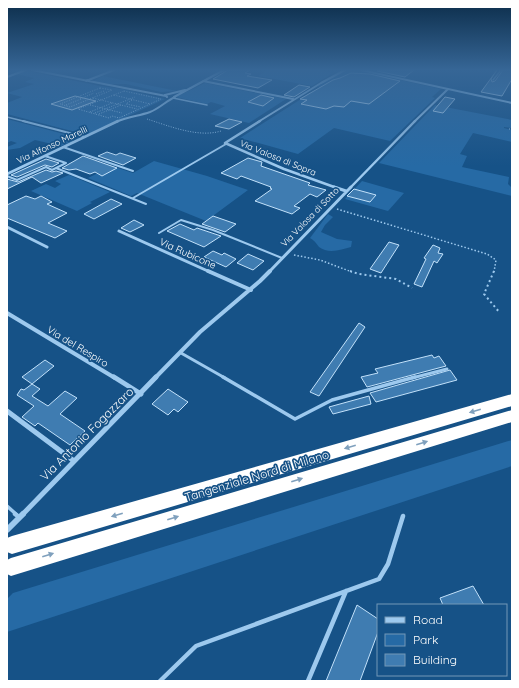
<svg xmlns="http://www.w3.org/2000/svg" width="519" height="688" font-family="Quicksand,sans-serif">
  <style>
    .green { fill: #266aa5 }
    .building { fill: #3f7cb1; stroke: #c2e1fa }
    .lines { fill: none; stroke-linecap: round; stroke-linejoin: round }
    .path-far2 { stroke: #9dc9ee; stroke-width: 1; stroke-dasharray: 1 1.5; stroke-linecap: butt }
    .path-far1 { stroke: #9dc9ee; stroke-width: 1.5; stroke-dasharray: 1.5 2; stroke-linecap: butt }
    .path { stroke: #9dc9ee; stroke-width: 2; stroke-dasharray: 2 3; stroke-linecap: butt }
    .lane-far4 { stroke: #9dc9ee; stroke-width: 1.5 }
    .lane-far3 { stroke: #9dc9ee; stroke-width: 2 }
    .lane-far2 { stroke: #9dc9ee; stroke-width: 3 }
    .lane-far1 { stroke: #9dc9ee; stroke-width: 3.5 }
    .lane { stroke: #9dc9ee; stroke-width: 4.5 }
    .street-far5 { stroke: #9dc9ee; stroke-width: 2 }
    .street-far4 { stroke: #9dc9ee; stroke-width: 2.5 }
    .street-far3 { stroke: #9dc9ee; stroke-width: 3 }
    .street-far2 { stroke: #9dc9ee; stroke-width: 4 }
    .street-far1 { stroke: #9dc9ee; stroke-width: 5 }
    .street { stroke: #9dc9ee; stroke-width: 6 }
    .highway { fill: #fff; fill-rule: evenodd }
    .oneway { fill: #7fa0bd }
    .labels { text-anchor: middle; stroke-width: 3.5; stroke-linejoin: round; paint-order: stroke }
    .far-street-label { font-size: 9px; fill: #fff; stroke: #165287 }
    .street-label { font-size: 10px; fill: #fff; stroke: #165287 }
    .near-street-label { font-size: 12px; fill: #fff; stroke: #165287 }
  </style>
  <rect width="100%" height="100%" fill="#165287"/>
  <!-- green -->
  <path class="green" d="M267,70H319L333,73L312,86L258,76Z
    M348,70H355L441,89L432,97L435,98L390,141L334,128L298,154L240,138L320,87L317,86Z
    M28,71L100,86L123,89L165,99L87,135L7,114V103L22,97L7,93L34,84L25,82L34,78L17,74Z
    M103,76L177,91L161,92L126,84H111L93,81Z
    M205,83L286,99L249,123L210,114L225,106L211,102L207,104L176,97Z
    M435,105L512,120V128L504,127V128L512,130V142L473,133L460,154L467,156L462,167L509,177L508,184L512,188V196L379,163Z
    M7,119L79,138L61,146L35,140L20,148L7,150V147L17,143L11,141L7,143Z
    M154,161L207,176L248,190L206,221L137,193L131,196L88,178L112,166L133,173Z
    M69,175L110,192L90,202L92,203L77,211L31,191L46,184L55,188L61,184L55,181Z
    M362,181L404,193L388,211L345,199Z
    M328,214L333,217L325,225L321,232L337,239L352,241L351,247C341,250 328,254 319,247C316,243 314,240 310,238Z
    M512,440V466L7,632V599L13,593Z"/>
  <!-- building -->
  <path class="building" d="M228,70H250L245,73L251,74L247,76L272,80L258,88L213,79Z
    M378,70H414L405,77L377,71Z
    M497,70L491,79L492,82L495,81L503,70H512V79L502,96L481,92Z
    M351,73L370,74L400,81L369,104L351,101L344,107L334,106L326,109L301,104L307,100L300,99L333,80L340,78Z
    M299,85L310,87L294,97L284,95Z
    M261,95L274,98L263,106L248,102Z
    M75,96L96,101L72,110L51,104Z
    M445,97L455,99L443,113L433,111Z
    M229,119L242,122L229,129L215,126Z
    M107,152L116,155L120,153L136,158L123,165L98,156Z
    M83,156L117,168L102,176L95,172L90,174L76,169L69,170L62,168Z
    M248,158L262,162L261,166L310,183L308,185L326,190L317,197L310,194L294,206L300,208L292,214L255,201L272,189L270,188L271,187L241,176L237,179L221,173Z
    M46,159L59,163L52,167L45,165L17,177L11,175Z
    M46,170L52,172L56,171L63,173L41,183L32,177L7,189V179L18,182Z
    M354,189L376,195L370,202L347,196Z
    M26,196L35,199L41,196L52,202L47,204L67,213L48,223L67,231L55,238L7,218V205Z
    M111,199L122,204L94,219L84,214Z
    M213,216L236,224L225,232L202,224Z
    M134,220L144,225L130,232L121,228Z
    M180,224L194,230L197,228L221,236L204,247L167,231Z
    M389,242L399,245L381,273L370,269Z
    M433,245L440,248L438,253L443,254L437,263L434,261L422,287L414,284L426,259L424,258Z
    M213,251L222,255L224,253L236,259L226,267L204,257Z
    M248,254L264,261L253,270L237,263Z
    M359,323L365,327L319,396L310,392Z
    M432,355L434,358L439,356L446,366L367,387L361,377L378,373L375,369Z
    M45,360L54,366L32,384L22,377Z
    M450,370L457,380L376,402L370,393Z
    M32,384L40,389L32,396L48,406L65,391L77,398L60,414L85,431L70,445L38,423L35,426L22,417L34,406L17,395L21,389L24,390Z
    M168,389L188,402L178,412L174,409L168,415L152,404Z
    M369,396L371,404L333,414L329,407Z
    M473,586L484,605H443L440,598Z
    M357,605L378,619V632L360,681H326Z"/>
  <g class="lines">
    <!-- path-far2 -->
    <path class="path-far2" d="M100,88L112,90L70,107L60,104Z
      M124,91L161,99L119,118L112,116L109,118L78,109Z
      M96,94L104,91
      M114,95L150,104
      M93,98L137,109
      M80,99L94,93
      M132,100L126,104L141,107
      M66,105L81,99
      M90,105L122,113
      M90,112L112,103
      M95,113L135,97
      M99,114L121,105
      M147,119C169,126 198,138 221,131
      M509,129H512"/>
    <!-- path-far1 -->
    <path class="path-far1" d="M337,209L487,254L496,260L494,272
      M294,255L320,260L352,272"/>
    <!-- path -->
    <path class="path" d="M350,271L359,274L396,279L412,288
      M494,271L484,294L500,313"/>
    <!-- lane-far4 -->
    <path class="lane-far4" d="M493,80L501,70
      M173,98L207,105
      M7,117L27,122"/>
    <!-- lane-far3 -->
    <path class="lane-far3" d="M23,121L85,137
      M63,147L133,171
      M56,168L146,204
      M7,176L17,180L46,167L52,170L66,163L45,156
      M133,198L226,144
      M159,233L181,220L213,230L282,258"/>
    <!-- lane-far2 -->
    <path class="lane-far2" d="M181,353L225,378
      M412,378L447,369"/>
    <!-- lane-far1 -->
    <path class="lane-far1" d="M223,377L295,419L332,400L415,377
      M7,506L17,515"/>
    <!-- lane -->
    <path class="lane" d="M15,514L19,517
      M160,681L196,646L379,579L388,564L403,516
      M308,681L346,591"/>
    <!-- street-far5 -->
    <path class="street-far5" d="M32,70L166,96
      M361,70L512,103
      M7,77L26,70
      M86,81L114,70
      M203,81L293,99
      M167,97L165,95L185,90
      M174,97L224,70
      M116,122C127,117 139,116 150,112C160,108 166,101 175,97
      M258,122L321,83L345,70
      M414,122L448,89"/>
    <!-- street-far4 -->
    <path class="street-far4" d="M260,121L225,143L284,169L337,188
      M7,174L118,121
      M350,188L415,121"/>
    <!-- street-far3 -->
    <path class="street-far3" d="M334,187L346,191
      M7,227L47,247
      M119,231L210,272
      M269,272L351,187"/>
    <!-- street-far2 -->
    <path class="street-far2" d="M208,271L251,290
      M7,313L115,378
      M155,378L200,332L260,281L270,271"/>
    <!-- street-far1 -->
    <path class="street-far1" d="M114,377L141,394
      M7,411L74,461
      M22,515L156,377"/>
    <!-- street -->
    <path class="street" d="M7,530L23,514"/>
    <!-- highway -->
    <path class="highway" d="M512,394V406L12,554L7,552V538L12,536Z
      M512,410V422L11,576L7,574V560L11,558Z"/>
  </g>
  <!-- one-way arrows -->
  <defs><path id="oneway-solid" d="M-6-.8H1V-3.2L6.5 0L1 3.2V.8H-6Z"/></defs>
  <g class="oneway">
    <use href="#oneway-solid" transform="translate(475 411) rotate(164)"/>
    <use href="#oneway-solid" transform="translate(422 443) rotate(-17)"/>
    <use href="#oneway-solid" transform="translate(350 447) rotate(164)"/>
    <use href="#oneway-solid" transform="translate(297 480) rotate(-17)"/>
    <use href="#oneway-solid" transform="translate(117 515) rotate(164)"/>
    <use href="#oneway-solid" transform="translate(173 518) rotate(-17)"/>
    <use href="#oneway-solid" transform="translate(48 555) rotate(-17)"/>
  </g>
  <!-- sky -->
  <linearGradient id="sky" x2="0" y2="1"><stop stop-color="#0c2d4a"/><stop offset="0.42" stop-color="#366696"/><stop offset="1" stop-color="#366696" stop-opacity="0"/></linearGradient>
  <rect width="519" height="166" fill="url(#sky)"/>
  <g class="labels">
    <!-- far-street labels -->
    <g class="far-street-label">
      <text transform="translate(52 145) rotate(-25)" y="3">Via Alfonso Marelli</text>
      <text transform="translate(278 158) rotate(22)" y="3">Via Valosa di Sopra</text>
      <text transform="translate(310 217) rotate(-46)" y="3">Via Valosa di Sotto</text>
    </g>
    <!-- street labels -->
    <g class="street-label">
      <text transform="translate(188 253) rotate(24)" y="4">Via Rubicone</text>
      <text transform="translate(78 346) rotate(31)" y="4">Via del Respiro</text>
    </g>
    <!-- near-street labels -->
    <g class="near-street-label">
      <text transform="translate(87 434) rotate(-45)" y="4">Via Antonio Fogazzaro</text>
      <text transform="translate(257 476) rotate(-17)" y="4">Tangenziale Nord di Milano</text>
    </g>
  </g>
  <!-- border -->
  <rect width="519" height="688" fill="none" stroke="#ffffff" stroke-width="16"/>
  <!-- legend -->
  <rect x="377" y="604" width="130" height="72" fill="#165287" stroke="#7397b7"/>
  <rect x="385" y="617" width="20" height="6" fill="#9dc9ee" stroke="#7397b7"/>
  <text x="413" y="624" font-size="12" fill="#ffffff">Road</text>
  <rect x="385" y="634" width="20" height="12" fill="#266aa5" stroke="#7397b7"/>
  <text x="413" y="644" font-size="12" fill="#ffffff">Park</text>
  <rect x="385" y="654" width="20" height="12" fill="#3f7cb1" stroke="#7397b7"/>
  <text x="413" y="664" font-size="12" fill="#ffffff">Building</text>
</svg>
